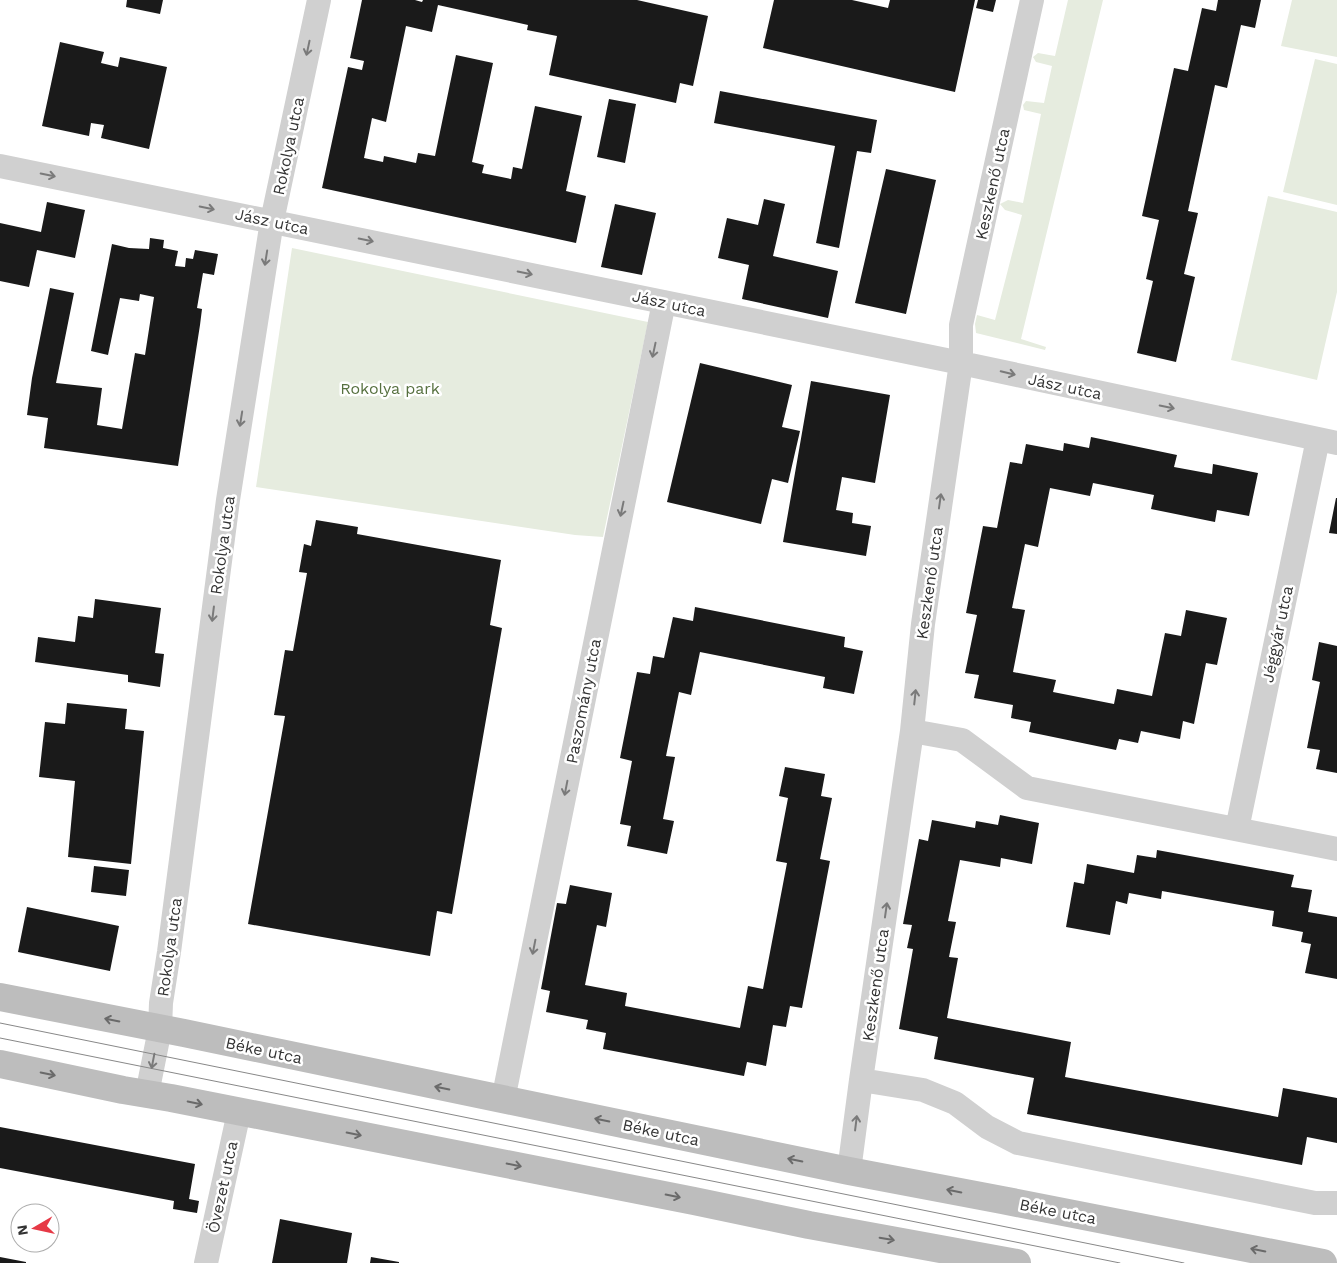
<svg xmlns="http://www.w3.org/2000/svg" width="1337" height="1263" font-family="'Work Sans',sans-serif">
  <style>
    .green { fill: #e6ecdf }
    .building { fill: #1a1a1a }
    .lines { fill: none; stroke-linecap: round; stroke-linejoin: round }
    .street { stroke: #d0d0d0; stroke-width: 24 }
    .secondary { stroke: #bdbdbd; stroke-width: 28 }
    .tram { stroke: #888; stroke-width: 1 }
    .oneway { stroke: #7a7a7a }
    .oneway2 { stroke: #6a6a6a }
    .labels { text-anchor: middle; stroke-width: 5; stroke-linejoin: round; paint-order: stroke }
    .street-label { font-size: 16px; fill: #333; stroke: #fff }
    .park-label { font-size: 16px; fill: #56703f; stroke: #fff }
  </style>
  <rect width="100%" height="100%" fill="#fff"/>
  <!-- green -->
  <path class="green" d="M1068,0H1103L1021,339L1046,347L1045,350L976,333L975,324L977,315L995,320L1022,215L1005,210L1000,204L1008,200L1023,203L1041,114L1024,110L1023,105L1026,101L1044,103L1052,66L1036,62L1033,57L1038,53L1055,56Z
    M1292,0H1337V57L1281,46Z
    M1315,59L1337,64V205L1283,192Z
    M1268,196L1337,212V292L1317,380L1231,360Z
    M292,248L648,322L603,537L575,535L256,487Z"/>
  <!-- building -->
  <path class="building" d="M127,0H163L160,14L126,7Z
    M362,0H415L422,2L423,0H637L708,16L693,86L680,83L676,103L549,75L557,36L527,30L528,25L438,5L432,32L406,26L386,122L372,118L364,158L383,162L384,156L416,163L418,153L435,156L456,55L493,63L472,162L484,165L482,173L511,179L513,167L522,169L535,106L582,116L566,191L586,196L576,243L322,188L348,67L362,70L364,61L350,58Z
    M774,0H852L888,8L890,0H975L955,92L763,48Z
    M978,0H996L993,12L976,8Z
    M1218,0H1261L1255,28L1241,25L1227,88L1215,85L1188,211L1198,213L1184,274L1195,277L1176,362L1137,353L1153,281L1146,279L1159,220L1142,216L1174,68L1188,71L1202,8L1216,11Z
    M60,42L104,52L101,63L118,67L120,57L167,67L149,149L101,138L104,125L91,123L89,136L42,126Z
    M720,91L877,120L871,153L857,151L839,248L816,243L835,146L714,123Z
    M609,99L636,104L625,163L597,157Z
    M886,169L936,180L906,314L855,303Z
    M764,199L785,204L773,256L838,271L828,318L742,299L749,265L718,258L727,218L758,225Z
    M47,202L85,210L75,258L37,250L29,287L0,281V223L41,232Z
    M615,204L656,213L642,275L601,267Z
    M150,238L164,240L163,248L178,251L175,266L185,267L186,258L193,259L195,250L218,254L214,275L203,273L197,308L202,309L200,325L178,466L44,448L48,418L27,415L32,378L50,288L74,293L56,383L102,388L97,425L122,429L135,353L145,355L154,297L140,294L139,301L120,298L108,355L91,351L112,244L129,248L149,249Z
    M700,363L792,385L782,427L800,431L788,483L772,479L761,524L667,502Z
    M811,381L890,395L875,483L842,477L836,510L853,513L852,523L871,526L866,556L783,542Z
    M1091,437L1177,455L1174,467L1212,474L1213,464L1258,473L1249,516L1217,510L1215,522L1151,509L1154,495L1093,483L1090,496L1050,488L1038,547L1025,544L1012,608L1025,610L1013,672L1056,680L1053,692L1114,704L1117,689L1152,696L1165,633L1181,636L1186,610L1227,618L1217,665L1206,663L1194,724L1183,721L1180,739L1141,731L1138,743L1119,739L1116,750L1029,732L1031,722L1011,718L1013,705L974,698L979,675L965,673L977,615L966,613L983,526L997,528L1010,462L1022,464L1026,444L1063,451L1064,443L1089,448Z
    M1336,498H1337V534L1329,533Z
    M316,520L358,527L357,534L501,560L490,625L502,628L452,914L437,911L430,956L248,924L285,716L274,715L285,650L293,651L307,573L299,572L304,544L311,546Z
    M95,599L161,608L155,653L164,654L160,687L128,682V675L35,662L38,637L75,642L78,616L93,618Z
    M695,607L845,637L844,647L863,651L854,694L823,688L825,677L700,652L691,695L679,692L666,756L675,757L663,819L674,821L667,854L627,846L631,826L620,824L632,761L620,758L637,672L650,674L653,656L664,658L673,617L693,621Z
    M1319,642L1337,646V773L1316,769L1320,750L1307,748L1320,682L1312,680Z
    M67,703L127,709L125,729L144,731L131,864L68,857L75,781L39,777L45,722L65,724Z
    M785,767L825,774L821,796L832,798L820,859L830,861L802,1008L790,1006L786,1027L773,1025L766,1066L747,1062L744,1076L603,1049L606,1033L586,1029L588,1020L546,1012L550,991L541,989L557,903L566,904L570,885L612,893L606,927L597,925L585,985L627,993L625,1006L740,1028L748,986L763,989L787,863L776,861L788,798L779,796Z
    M1000,815L1039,823L1032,864L1001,858L1000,867L960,860L948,921L956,922L949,957L958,958L947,1018L1071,1042L1065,1077L1278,1117L1283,1088L1337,1098V1143L1307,1137L1302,1165L1027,1114L1034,1078L934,1059L938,1037L899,1029L913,949L907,948L912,925L903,924L919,839L928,841L932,820L975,828L976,821L998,825Z
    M1157,850L1294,875L1291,887L1312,890L1308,912L1337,917V979L1305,973L1311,944L1301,942L1303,932L1272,926L1274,911L1162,891L1161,899L1129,893L1127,904L1116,901L1110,935L1066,927L1074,882L1084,884L1087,864L1134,873L1137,855L1156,858Z
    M94,866L129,870L126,896L91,892Z
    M27,907L119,926L110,971L18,952Z
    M0,1127L195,1164L189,1199L199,1201L197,1213L173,1209L174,1201L0,1168Z
    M280,1219L352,1233L347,1263H272Z
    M0,1257L26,1262V1263H0Z
    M371,1257L399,1262V1263H370Z"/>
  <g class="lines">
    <!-- street -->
    <path class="street" d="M0,166L961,363L1337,443
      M912,731L962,740L1027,788L1337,849
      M1237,829L1318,439
      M861,1080L923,1090L955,1103L987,1127L1018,1143L1315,1203H1337
      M147,1094L160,1029L161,1003L169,952L228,500L272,221L319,0
      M503,1100L664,302
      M849,1171L861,1080L912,731L923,624L961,363V325L1032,0
      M206,1263L239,1112"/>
    <!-- secondary -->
    <path class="secondary" d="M0,997L184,1033L849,1171L1002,1200L1323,1263
      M0,1064L123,1090L171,1098L694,1201L809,1225L1017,1263"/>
    <!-- tram -->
    <path class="tram" d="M0,1023L1184,1263
      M0,1038L1120,1263"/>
  </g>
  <!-- one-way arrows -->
  <defs><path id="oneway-shaft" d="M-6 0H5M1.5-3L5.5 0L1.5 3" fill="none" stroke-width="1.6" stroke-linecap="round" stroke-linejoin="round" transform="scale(1.25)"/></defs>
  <g class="oneway">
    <use href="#oneway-shaft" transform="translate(308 48) rotate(102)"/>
    <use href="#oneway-shaft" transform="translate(48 175) rotate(12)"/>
    <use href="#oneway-shaft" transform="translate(207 208) rotate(12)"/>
    <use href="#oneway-shaft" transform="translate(366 240) rotate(12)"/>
    <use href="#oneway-shaft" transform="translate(266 258) rotate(99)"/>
    <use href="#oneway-shaft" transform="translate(525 273) rotate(12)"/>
    <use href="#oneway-shaft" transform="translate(654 350) rotate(102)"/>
    <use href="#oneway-shaft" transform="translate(1008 373) rotate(13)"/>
    <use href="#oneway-shaft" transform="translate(1167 407) rotate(12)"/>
    <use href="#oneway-shaft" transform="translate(241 419) rotate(99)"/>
    <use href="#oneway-shaft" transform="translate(940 501) rotate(-82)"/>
    <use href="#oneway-shaft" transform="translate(622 509) rotate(102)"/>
    <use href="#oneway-shaft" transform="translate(213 614) rotate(97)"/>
    <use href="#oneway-shaft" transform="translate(915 697) rotate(-84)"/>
    <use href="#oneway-shaft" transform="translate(566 788) rotate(101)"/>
    <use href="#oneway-shaft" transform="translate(886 910) rotate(-82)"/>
    <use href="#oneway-shaft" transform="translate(534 947) rotate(101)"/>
    <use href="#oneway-shaft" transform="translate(153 1061) rotate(101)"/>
    <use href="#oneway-shaft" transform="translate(856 1123) rotate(-83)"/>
  </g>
  <g class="oneway2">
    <use href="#oneway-shaft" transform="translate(112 1020) rotate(-169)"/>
    <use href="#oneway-shaft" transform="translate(48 1074) rotate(12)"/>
    <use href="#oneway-shaft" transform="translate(442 1088) rotate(-168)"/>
    <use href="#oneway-shaft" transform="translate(195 1103) rotate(12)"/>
    <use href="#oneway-shaft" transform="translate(602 1120) rotate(-168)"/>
    <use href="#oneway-shaft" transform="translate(354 1134) rotate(11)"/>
    <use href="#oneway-shaft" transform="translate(795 1160) rotate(-168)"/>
    <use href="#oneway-shaft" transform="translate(514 1165) rotate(11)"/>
    <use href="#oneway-shaft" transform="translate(954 1191) rotate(-169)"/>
    <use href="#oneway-shaft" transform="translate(673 1196) rotate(11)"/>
    <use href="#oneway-shaft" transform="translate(887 1239) rotate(10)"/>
    <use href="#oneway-shaft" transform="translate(1258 1250) rotate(-169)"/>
  </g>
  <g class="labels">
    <!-- street labels -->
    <g class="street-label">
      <text transform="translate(288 146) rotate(-78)" y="6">Rokolya utca</text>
      <text transform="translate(992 184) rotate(-78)" y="6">Keszkenő utca</text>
      <text transform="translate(272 221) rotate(12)" y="6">Jász utca</text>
      <text transform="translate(669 303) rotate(12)" y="6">Jász utca</text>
      <text transform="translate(1065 386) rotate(12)" y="6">Jász utca</text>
      <text transform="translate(222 545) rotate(-82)" y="6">Rokolya utca</text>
      <text transform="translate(929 583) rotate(-82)" y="6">Keszkenő utca</text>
      <text transform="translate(1277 634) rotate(-78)" y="6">Jéggyár utca</text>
      <text transform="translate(583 701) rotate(-79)" y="6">Paszomány utca</text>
      <text transform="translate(169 947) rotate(-82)" y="6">Rokolya utca</text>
      <text transform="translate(875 985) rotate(-82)" y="6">Keszkenő utca</text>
      <text transform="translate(264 1050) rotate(12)" y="6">Béke utca</text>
      <text transform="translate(661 1132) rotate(12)" y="6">Béke utca</text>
      <text transform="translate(222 1187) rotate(-78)" y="6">Övezet utca</text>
      <text transform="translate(1058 1211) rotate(11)" y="6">Béke utca</text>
    </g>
    <!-- park labels -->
    <g class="park-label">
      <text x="390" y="394">Rokolya park</text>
    </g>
  </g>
  <!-- north arrow -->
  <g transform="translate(35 1228) rotate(261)"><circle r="24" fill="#ffffff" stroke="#adadad"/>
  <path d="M0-4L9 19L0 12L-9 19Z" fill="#e63946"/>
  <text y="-8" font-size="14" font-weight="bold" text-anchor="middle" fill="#333333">N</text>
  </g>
</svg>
